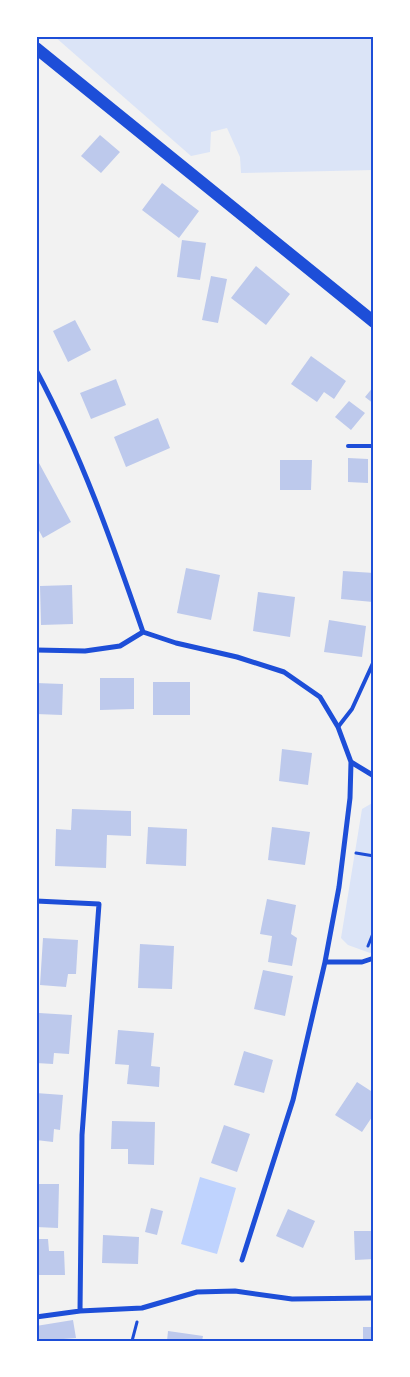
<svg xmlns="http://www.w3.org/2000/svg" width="410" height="1377" font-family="'Archivo Narrow',sans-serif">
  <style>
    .green { fill: #dbe4f7 }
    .water { fill: #bfd3fe }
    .building { fill: #bdc9ec }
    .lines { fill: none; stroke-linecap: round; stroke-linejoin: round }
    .path { stroke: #1d4ed8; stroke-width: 3 }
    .service { stroke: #1d4ed8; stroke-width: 4 }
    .minor { stroke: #1d4ed8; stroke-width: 5 }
    .primary { stroke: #1d4ed8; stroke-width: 12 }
    .neatline { fill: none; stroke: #1d4ed8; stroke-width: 2 }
  </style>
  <rect width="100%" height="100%" fill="#f2f2f2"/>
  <!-- green -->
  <path class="green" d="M54,36H374V170L241,173L240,157L227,128L211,132L210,152L191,156Z
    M374,802V951L370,953L348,945L341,938L362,809Z"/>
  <!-- water -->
  <path class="water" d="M200,1177L236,1188L217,1254L181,1244Z"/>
  <!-- building -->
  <path class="building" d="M100,135L120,152L101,173L81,156Z
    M162,183L199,211L179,238L142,210Z
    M182,240L206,243L200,280L177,277Z
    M256,266L290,294L266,325L231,298Z
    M211,276L227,279L218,323L202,320Z
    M75,320L91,350L68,362L53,331Z
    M311,356L346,381L334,399L324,392L317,402L291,384Z
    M116,379L126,405L91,419L80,393Z
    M374,386V404L365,397Z
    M349,401L365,413L351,430L335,417Z
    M158,418L170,448L126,467L114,437Z
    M348,458L368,459V483L348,482Z
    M280,460H312L311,490H280Z
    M39,463L71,522L43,538L36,525V464Z
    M186,568L220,575L211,620L177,613Z
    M343,571L374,573L373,602L341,599Z
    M72,585L73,624L41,625L40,586Z
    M258,592L295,597L290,637L253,631Z
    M329,620L366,626L362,657L324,652Z
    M100,678H134V709L100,710Z
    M153,682H190V715H153Z
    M36,683L63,684L62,715L36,714Z
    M282,749L312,753L308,785L279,781Z
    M72,809L131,811V836L107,835L106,868L55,866L56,829L71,830Z
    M148,827L187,829L186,866L146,864Z
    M272,827L310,832L305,865L268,860Z
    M267,899L296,905L291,934L297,938L292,966L268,962L272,936L260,934Z
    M43,938L78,940L76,974H68L66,987L40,985Z
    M140,944L174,946L172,989L138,988Z
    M263,970L293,976L285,1016L254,1009Z
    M39,1013L72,1015L69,1054L54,1053L53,1064L36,1063Z
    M118,1030L154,1033L151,1066L160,1067L159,1087L127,1084L129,1065L115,1064Z
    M244,1051L273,1060L264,1093L234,1085Z
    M357,1082L374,1093V1114L362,1132L335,1115Z
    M36,1093L63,1095L60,1130L54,1129L53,1142L36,1140Z
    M112,1121L155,1122L154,1165L128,1164V1149H111Z
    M224,1125L250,1134L237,1172L211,1163Z
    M36,1184H59L58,1228L36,1227Z
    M151,1208L163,1211L157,1235L145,1232Z
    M288,1209L315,1221L303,1248L276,1236Z
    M354,1231H374V1259L355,1260Z
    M103,1235L139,1237L138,1264L102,1263Z
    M36,1239H48L49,1251H64L65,1275H36Z
    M73,1320L76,1338L38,1341L36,1326Z
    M363,1327H374V1341H363Z
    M168,1331L203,1336L202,1341H167Z"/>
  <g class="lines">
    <!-- path -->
    <path class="path" d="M356,853L374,856
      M368,946L374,931
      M132,1341L137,1322"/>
    <!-- service -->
    <path class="service" d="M348,446H374
      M338,727L352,709L374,661"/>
    <!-- minor -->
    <path class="minor" d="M36,370C81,454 112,542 143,632
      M143,632L176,643L237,657L284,672L320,697L338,727L351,762L350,798L339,887L325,962
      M36,650L85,651L120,646L143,632
      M351,762L374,776
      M36,901L99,904L82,1135L80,1311
      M242,1260L293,1100L325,962H362L374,958
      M36,1317L80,1311L142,1308L197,1292L235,1291L292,1299L374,1298"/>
    <!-- primary -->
    <path class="primary" d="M36,48L374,322"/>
  </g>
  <!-- border -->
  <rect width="410" height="1377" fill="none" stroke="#ffffff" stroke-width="75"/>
  <rect x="38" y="38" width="334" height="1302" class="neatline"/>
</svg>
